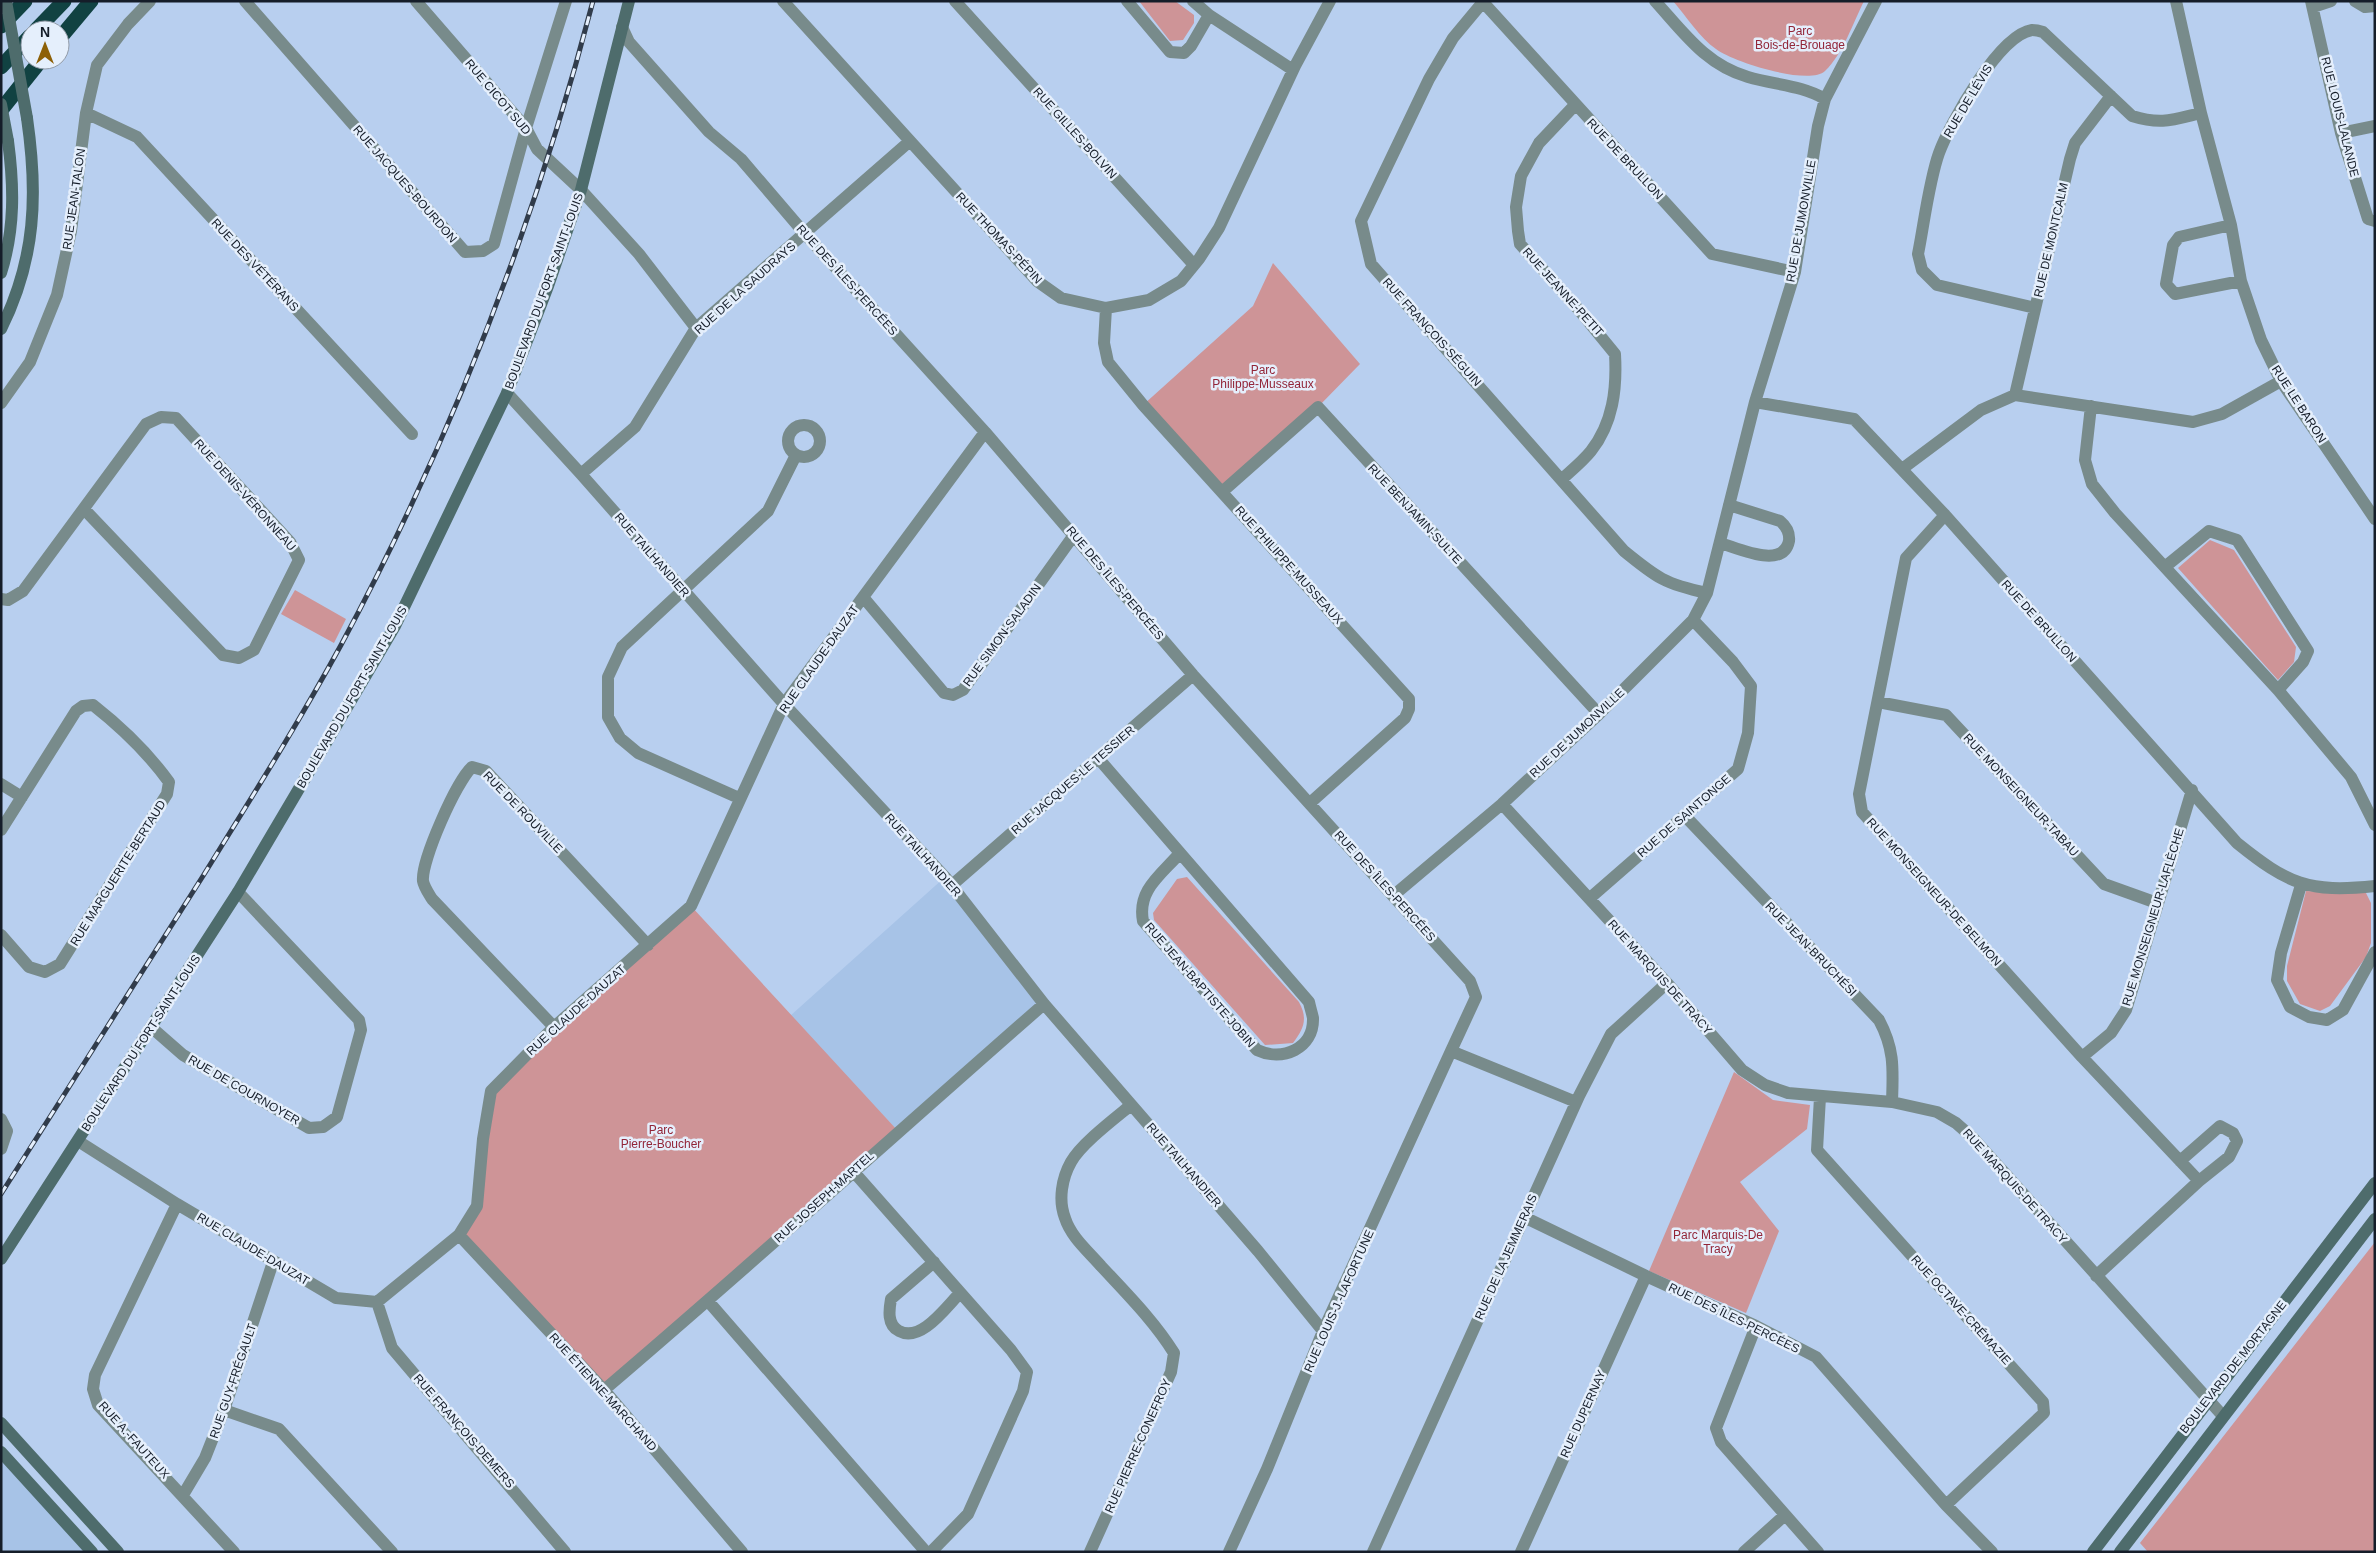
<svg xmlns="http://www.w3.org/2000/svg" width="2376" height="1553" font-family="Helvetica,sans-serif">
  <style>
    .built { fill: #a7c3e7 }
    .green { fill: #ce9497 }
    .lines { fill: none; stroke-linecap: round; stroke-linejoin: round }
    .street { stroke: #788b8b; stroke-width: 12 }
    .secondary { stroke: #4e6c6c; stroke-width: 12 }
    .highway { stroke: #114242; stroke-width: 15 }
    .rail-casing { stroke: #313c4b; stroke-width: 5 }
    .rail { stroke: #e5effc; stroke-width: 3; stroke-dasharray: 9; stroke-linecap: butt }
    .secondary-bridge { stroke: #4e6c6c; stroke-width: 12 }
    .labels { text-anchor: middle; stroke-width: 5; stroke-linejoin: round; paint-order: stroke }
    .park-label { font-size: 12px; fill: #922538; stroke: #e5effc }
    .street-label { font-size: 12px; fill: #151d29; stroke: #e5effc }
  </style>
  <rect width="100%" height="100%" fill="#b8cfef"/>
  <!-- built -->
  <path class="built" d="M945,877L1044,1004L898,1131L790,1016Z
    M1,1456L87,1552H1Z"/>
  <!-- green -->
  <path class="green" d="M1139,1H1175L1194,15V23L1183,40L1170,41Z
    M1673,1H1864C1853,23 1843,54 1825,71C1809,86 1733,62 1716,49C1700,38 1686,16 1673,1Z
    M1273,263L1360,364L1318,407L1222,492L1143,405L1253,306Z
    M2210,540L2234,550L2296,647L2294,662L2278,680L2178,568Z
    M295,590L346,619L334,643L281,614Z
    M1187,877L1299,1002C1308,1019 1304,1028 1293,1043L1265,1045L1154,920L1153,913L1177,879Z
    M2306,891L2366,893L2371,903V943L2366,957L2330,1006L2320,1011L2300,1004L2287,981V966Z
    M691,906L898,1131L604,1390L459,1235L477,1206L491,1091Z
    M1734,1072L1773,1100L1810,1105L1807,1129L1740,1182L1779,1231L1746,1313L1649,1271Z
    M2375,1242V1552H2148L2140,1543Z"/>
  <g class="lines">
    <!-- street -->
    <path class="street" d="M245,1L465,252L483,251L494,244L526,128L566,1
      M416,1L526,128L537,149L581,190L639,254L696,328
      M783,1L1037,281L1061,298L1106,308L1149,300L1181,281L1199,259L1219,228L1295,66L1330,1
      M955,1L1194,265
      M1127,1L1170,52L1184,53L1191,46L1209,15
      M1193,1L1209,15L1293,70
      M1482,1L1712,254L1795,272
      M1655,1C1684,33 1706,65 1748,77C1775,85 1801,85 1825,99
      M2176,1L2201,113L2231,225L2241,281L2261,340L2281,381L2375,519
      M2311,1L2341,133L2368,219L2375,221
      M2355,1L2365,7L2375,6
      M1483,2L1453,38L1429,79L1361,221L1371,264L1624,551C1657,578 1665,584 1707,593
      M2313,7L2331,1
      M622,27L629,42L709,132L741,159L806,235L985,432L1193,675L1470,981L1476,997L1451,1051L1576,1102
      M86,113L137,137L412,434
      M2341,133L2375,126
      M2231,225L2179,237L2173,245L2166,284L2175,294L2241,281
      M1106,308L1104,343L1108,362L1143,405L1409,699V709L1405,718L1310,803
      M2035,308L1937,285L1922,270L1918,254C1924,224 1929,181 1939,153C1950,123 1999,35 2032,30C2035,30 2040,31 2043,32L2132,116C2161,125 2172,120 2201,113
      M507,393L581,474L784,704L945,877L1044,1004L1258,1251L1323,1331
      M2015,395L2070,159L2075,143L2111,96
      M1755,402L1854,419L1945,515L2237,843C2288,884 2308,893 2375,886
      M1,403L30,362L57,295L71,231L86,113L97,65L128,24L150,1
      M2091,406L2085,460L2092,484L2115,513L2278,690L2351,777L2375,825
      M788 441a16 16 0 1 1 32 0a16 16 0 1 1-32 0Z
      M1902,469L1981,410L2015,395L2193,422L2222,414L2281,381
      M581,474L635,427L696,328L910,141
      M1562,479C1572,470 1583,461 1591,451C1613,423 1617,389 1615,354L1579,310L1520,244L1518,231L1516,207L1521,176L1539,143L1575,105
      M1222,492L1318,407L1599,714
      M1945,515L1906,558L1859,794L1862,812L2082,1057L2199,1181L2096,1276
      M1720,543C1738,548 1783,570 1789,541C1790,532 1786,526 1780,521L1729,505
      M2166,566L2209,531L2237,540L2308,651L2303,662L2278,690
      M863,597L944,693L953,695L963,690L1074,535
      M1,599L8,600L23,591L146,424L161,417L176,418L290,542L299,560L254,650L239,658L223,655L85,510
      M1878,702L1946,715L2104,884L2157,903
      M1098,758L1309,1002C1310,1007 1312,1013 1313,1018C1314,1049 1282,1062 1257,1050L1143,921C1137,890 1161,875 1180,853
      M1,784L22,797
      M739,798L638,753L620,738L608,717V677L622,647L768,511L796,455
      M1502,804L1667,983L1742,1070L1765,1085L1788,1093L1892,1102L1937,1112L1956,1123L1973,1138L2223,1416
      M1685,816L1879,1020C1895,1050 1893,1070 1892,1102
      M1,830L76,711L83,706L93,705C121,727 148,753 169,782L167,794L60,964L45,972L29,967L1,935
      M952,885L1193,675
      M2301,885L2281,953L2277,980L2290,1007L2309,1017L2327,1020L2343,1010L2375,952
      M1394,895L1502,804L1599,714L1693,620L1707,593L1755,402L1795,272L1818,126L1825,99L1876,1
      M1590,898L1738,769L1748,733L1751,686L1733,662L1693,620
      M151,1027L183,1055L309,1128L323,1127L337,1117L361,1030L359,1020L238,892
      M554,1027L432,899C429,894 424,887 423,881C421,861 456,782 472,767L486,771L648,945
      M2082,1057L2111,1033L2126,1010L2192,790
      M1820,1097L1817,1150L2043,1402L2044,1413L1946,1505
      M1,1119L7,1131L1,1149
      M78,1141L177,1204L336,1298L377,1302L459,1235L477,1206L483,1139L491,1091L554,1027L691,906L784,704L985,432
      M2180,1161L2220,1126L2233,1133L2237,1141L2229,1157L2199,1181
      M853,1171L1011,1350L1027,1372L1023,1391L968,1514L931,1552
      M177,1204L95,1375L93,1389L98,1405L234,1552
      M1524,1217L1646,1276L1756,1326L1816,1357L1946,1505L1992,1552
      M459,1235L604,1390L742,1552
      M934,1262L891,1299C889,1310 887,1325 899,1331C921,1343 946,1307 960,1293
      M708,1301L926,1552
      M377,1302L392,1348L565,1552
      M1756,1326L1716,1428L1721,1442L1818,1552
      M604,1390C753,1263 898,1132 1044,1004
      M224,1410L279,1429L392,1552
      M183,1495L205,1458L224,1410L273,1262
      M1090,1552L1171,1372L1174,1353C1154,1321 1127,1294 1101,1266C1088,1251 1071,1237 1065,1218C1058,1200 1062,1178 1071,1162C1081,1144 1114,1119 1131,1105
      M1229,1552L1267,1469L1323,1331L1451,1051
      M1373,1552L1579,1096L1611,1034L1667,983
      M1521,1552L1646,1276
      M1744,1552L1785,1515"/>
    <!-- secondary -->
    <path class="secondary" d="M1,273C15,229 14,186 8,141
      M1,329C36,259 38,194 27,118
      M1,1259L238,892L395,626L507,393L548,286L581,190L629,1
      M1,1423L118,1552
      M1,1452L92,1552
      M2093,1552L2375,1183
      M2120,1552L2375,1219"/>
    <!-- highway -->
    <path class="highway" d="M1,26L25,1
      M36,30L64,1
      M60,38L91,1
      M1,67L30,36
      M1,110L41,60"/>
    <defs>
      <path id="rail" d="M1,1194C68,1088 136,982 203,876C250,800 298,724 341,645C450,442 535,224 593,1"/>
    </defs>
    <!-- rail casing -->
    <use href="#rail" class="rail-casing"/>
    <!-- rail -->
    <use href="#rail" class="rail"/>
    <!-- secondary-bridge -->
    <path class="secondary-bridge" d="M6,1L27,118
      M1,104L8,141"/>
  </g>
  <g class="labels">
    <!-- park labels -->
    <g class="park-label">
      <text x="1800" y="35">Parc<tspan x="1800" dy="14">Bois-de-Brouage</tspan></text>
      <text x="1263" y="374">Parc<tspan x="1263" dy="14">Philippe-Musseaux</tspan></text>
      <text x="661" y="1134">Parc<tspan x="661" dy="14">Pierre-Boucher</tspan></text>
      <text x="1718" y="1239">Parc Marquis-De<tspan x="1718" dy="14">Tracy</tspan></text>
    </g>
    <!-- street labels -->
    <g class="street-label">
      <text transform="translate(498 97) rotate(50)" y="4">RUE CICOT SUD</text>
      <text transform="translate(1968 101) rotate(-59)" y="4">RUE DE LÉVIS</text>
      <text transform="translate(2340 117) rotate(76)" y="4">RUE LOUIS-LALANDE</text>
      <text transform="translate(1075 133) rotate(48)" y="4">RUE GILLES-BOLVIN</text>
      <text transform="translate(1625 159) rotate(47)" y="4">RUE DE BRULLON</text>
      <text transform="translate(405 184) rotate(49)" y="4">RUE JACQUES-BOURDON</text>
      <text transform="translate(74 199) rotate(-82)" y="4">RUE JEAN-TALON</text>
      <text transform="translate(1801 221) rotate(-80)" y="4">RUE DE JUMONVILLE</text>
      <text transform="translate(999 238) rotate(47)" y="4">RUE THOMAS-PÉPIN</text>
      <text transform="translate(2051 240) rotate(-77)" y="4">RUE DE MONTCALM</text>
      <text transform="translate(255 265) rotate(47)" y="4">RUE DES VÉTÉRANS</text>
      <text transform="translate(847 280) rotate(48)" y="4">RUE DES ÎLES-PERCÉES</text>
      <text transform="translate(745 288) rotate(-42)" y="4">RUE DE LA SAUDRAYS</text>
      <text transform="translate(544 291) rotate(-70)" y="4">BOULEVARD DU FORT-SAINT-LOUIS</text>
      <text transform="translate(1563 292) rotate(48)" y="4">RUE JEANNE-PETIT</text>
      <text transform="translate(1432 332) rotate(48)" y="4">RUE FRANÇOIS-SÉGUIN</text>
      <text transform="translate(2299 404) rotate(57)" y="4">RUE LE BARON</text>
      <text transform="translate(245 495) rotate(48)" y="4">RUE DENIS-VÉRONNEAU</text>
      <text transform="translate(1415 514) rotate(47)" y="4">RUE BENJAMIN-SULTE</text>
      <text transform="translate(652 555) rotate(49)" y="4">RUE TAILHANDIER</text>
      <text transform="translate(1289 565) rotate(48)" y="4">RUE PHILIPPE-MUSSEAUX</text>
      <text transform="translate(1115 583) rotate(50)" y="4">RUE DES ÎLES-PERCÉES</text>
      <text transform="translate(2039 621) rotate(48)" y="4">RUE DE BRULLON</text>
      <text transform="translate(1002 635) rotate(-54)" y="4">RUE SIMON-SALADIN</text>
      <text transform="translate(819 659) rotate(-55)" y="4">RUE CLAUDE-DAUZAT</text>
      <text transform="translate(352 697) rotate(-60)" y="4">BOULEVARD DU FORT-SAINT-LOUIS</text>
      <text transform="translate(1577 733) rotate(-43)" y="4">RUE DE JUMONVILLE</text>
      <text transform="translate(1073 780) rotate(-41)" y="4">RUE JACQUES-LE TESSIER</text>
      <text transform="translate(2021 795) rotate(47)" y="4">RUE MONSEIGNEUR-TABAU</text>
      <text transform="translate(523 812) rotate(46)" y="4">RUE DE ROUVILLE</text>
      <text transform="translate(1684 816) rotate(-41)" y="4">RUE DE SAINTONGE</text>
      <text transform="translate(923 855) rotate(48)" y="4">RUE TAILHANDIER</text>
      <text transform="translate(118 873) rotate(-58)" y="4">RUE MARGUERITE-BERTAUD</text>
      <text transform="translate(1385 886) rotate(48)" y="4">RUE DES ÎLES-PERCÉES</text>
      <text transform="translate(1934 892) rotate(48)" y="4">RUE MONSEIGNEUR-DE BELMON</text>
      <text transform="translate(2153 917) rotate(-73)" y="4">RUE MONSEIGNEUR-LAFLÈCHE</text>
      <text transform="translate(1811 949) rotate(46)" y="4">RUE JEAN-BRUCHÉSI</text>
      <text transform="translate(1660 977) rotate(48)" y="4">RUE MARQUIS-DE TRACY</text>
      <text transform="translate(1200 985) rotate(49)" y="4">RUE JEAN-BAPTISTE-JOBIN</text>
      <text transform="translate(576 1010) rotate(-42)" y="4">RUE CLAUDE-DAUZAT</text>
      <text transform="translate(141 1043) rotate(-57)" y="4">BOULEVARD DU FORT-SAINT-LOUIS</text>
      <text transform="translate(244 1090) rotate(30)" y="4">RUE DE COURNOYER</text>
      <text transform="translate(1184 1165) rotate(49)" y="4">RUE TAILHANDIER</text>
      <text transform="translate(2015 1186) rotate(48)" y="4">RUE MARQUIS-DE TRACY</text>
      <text transform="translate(824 1197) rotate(-42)" y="4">RUE JOSEPH-MARTEL</text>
      <text transform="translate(253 1249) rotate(31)" y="4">RUE CLAUDE-DAUZAT</text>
      <text transform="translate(1506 1257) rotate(-66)" y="4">RUE DE LA JEMMERAIS</text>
      <text transform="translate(1339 1301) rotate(-66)" y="4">RUE LOUIS-J.-LAFORTUNE</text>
      <text transform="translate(1961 1310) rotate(48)" y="4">RUE OCTAVE-CRÉMAZIE</text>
      <text transform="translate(1734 1318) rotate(26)" y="4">RUE DES ÎLES-PERCÉES</text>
      <text transform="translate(2233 1367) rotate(-52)" y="4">BOULEVARD DE MORTAGNE</text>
      <text transform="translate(233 1381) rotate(-71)" y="4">RUE GUY-FRÉGAULT</text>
      <text transform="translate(603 1392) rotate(48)" y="4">RUE ÉTIENNE-MARCHAND</text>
      <text transform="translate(1583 1414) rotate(-66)" y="4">RUE DUPERNAY</text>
      <text transform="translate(464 1431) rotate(49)" y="4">RUE FRANÇOIS-DEMERS</text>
      <text transform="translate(134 1440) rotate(48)" y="4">RUE A.-FAUTEUX</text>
      <text transform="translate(1138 1446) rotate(-66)" y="4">RUE PIERRE-CONEFROY</text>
    </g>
  </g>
  <!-- border -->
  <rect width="2376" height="1553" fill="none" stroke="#151d29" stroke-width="5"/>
  <!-- north arrow -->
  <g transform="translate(45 45)"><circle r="24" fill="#e5effc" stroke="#929ba8"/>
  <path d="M0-4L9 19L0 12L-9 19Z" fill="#8d6007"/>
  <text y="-8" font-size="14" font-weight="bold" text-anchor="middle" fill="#151d29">N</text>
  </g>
</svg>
